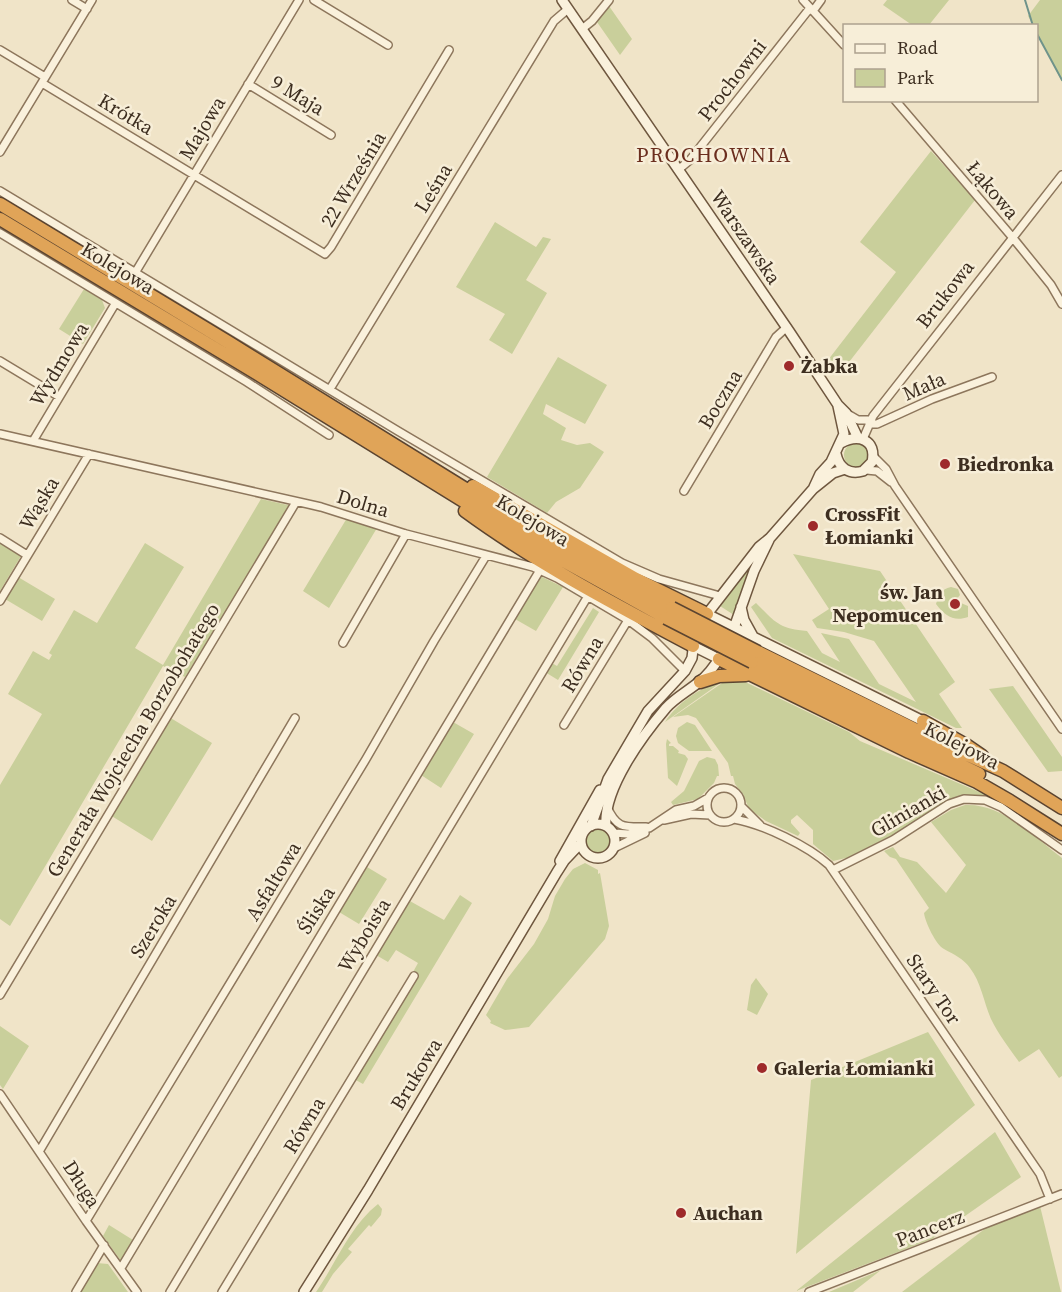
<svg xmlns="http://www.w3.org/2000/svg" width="1062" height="1292" font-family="'Source Serif 4',serif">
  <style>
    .green { fill: #c9cf9b }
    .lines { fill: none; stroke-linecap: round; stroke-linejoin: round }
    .stream { stroke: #6f938a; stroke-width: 2 }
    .street-casing { stroke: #8d765c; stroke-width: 10 }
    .secondary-casing { stroke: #6f573f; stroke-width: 12 }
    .highway-casing { stroke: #5b4430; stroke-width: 15 }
    .street { stroke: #faf1dc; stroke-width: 7 }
    .secondary { stroke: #faf1dc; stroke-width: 9 }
    .highway { stroke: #e0a458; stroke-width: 12 }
    .highway-bridge-casing { stroke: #5b4430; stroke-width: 15; stroke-linecap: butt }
    .highway-bridge { stroke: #e0a458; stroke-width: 12 }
    .poi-dot { fill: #9e2a2b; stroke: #f7eed8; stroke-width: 2 }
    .labels { text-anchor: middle; stroke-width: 5; stroke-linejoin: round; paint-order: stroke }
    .street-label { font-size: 20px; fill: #3d2e20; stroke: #f7eed8 }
    .poi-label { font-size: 20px; font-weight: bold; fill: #3d2e20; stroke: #f7eed8; text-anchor: start }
    .neighbourhood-label { font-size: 21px; letter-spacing: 1.5px; fill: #6b2e1e; stroke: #f7eed8 }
  </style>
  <rect width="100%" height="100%" fill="#f0e4c8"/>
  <!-- green -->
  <path class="green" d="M887,0H949L929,25H912L883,5Z
    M1040,0H1062V82L1037,33L1036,26L1033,25L1028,16Z
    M609,6L632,39L620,55L597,22Z
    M931,151L975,200L839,375L828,360L896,272L860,242Z
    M495,222L536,247L543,237L551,239L526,280L547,293L512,354L489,340L505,314L456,287Z
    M84,289L102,300L105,308L83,344L59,329Z
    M558,357L607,385L585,424L546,404L543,414L566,428L561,440L577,445L590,443L604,452L580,488L556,502L547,513L487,477Z
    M844 455a12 12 0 1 1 24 0a12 12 0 1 1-24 0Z
    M261,499L292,506L185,677L163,666L10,926L0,919V785L42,714L8,694L33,651L49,660L52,655L49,653L74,610L97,623L145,543L184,567L135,648L163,665Z
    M347,518L377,528L329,608L303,591Z
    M0,543L21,556L0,591Z
    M793,554L880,571L955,682L939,694L962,728H956L772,638L751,607L756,603C775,622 779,629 807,631L822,653L840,662L821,633L849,639L879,684L916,702L874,641L844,632L817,628L812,620L829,609Z
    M757,557L740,594L734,615L720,606Z
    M540,576L563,587L536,631L515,619Z
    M18,577L55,599L42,621L5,599Z
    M951,587L958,589L960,595L952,605L956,606L961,603L968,606V617C954,622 945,616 936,604C939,595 941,589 951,587Z
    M593,608L599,612L558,680L545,672L550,662L557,666Z
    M741,680L849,732L860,741L991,797L968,796L847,860L846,858L833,861L813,844V830L797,815L791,820V823L800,833L798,836L766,821L749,809L743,794L735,784L733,776H731L728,763L696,718L688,715L673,717L725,681Z
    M723,681L665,722C678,702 701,687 723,681Z
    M1013,686L1062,757V771L1048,772L989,689Z
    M169,717L212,743L152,841L110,815Z
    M453,722L474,734L441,788L421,775Z
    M687,722L695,725L712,751H689L678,743L676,736L678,728Z
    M667,739L671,743L669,744V746H673L679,751L678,753L685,755L688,759L677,786L668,778L666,744Z
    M707,757L715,759L718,765L719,776H717L714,783L698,799L673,805L671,802L684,791L699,761Z
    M965,805C1002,803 1034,837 1062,858V1076L1059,1078L1039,1049L1019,1062C1009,1048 999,1035 991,1019C984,1003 981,982 970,968C964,959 953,954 944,949C936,945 925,922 924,913L929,908L896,859L890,857L884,851L893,847L900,857L917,862L946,893L966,865L931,822L951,810Z
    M586 841a12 12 0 1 1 24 0a12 12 0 1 1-24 0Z
    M585,863L598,870V874L600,873L609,926L605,939L529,1027L505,1030L490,1023L491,1021L486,1015L507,979L534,944L548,919L555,896L565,879L573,869Z
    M367,867L387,879L359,924L339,912Z
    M460,895L472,903L363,1084L354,1079L418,963L396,950L388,962L376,955L408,900L444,920Z
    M756,978L768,994L757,1015L747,1010L751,985Z
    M0,1026L29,1046L3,1089L0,1085Z
    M928,1032L975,1105L796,1254L811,1080Z
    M995,1132L1021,1177L932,1239L796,1291Z
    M378,1204L382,1209L381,1215L371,1227L369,1225L348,1249L352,1252L333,1274L322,1292H316C336,1263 350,1226 378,1204Z
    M1040,1206L1061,1292H902L986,1228Z
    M109,1225L133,1240L121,1261L103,1236Z
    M97,1263L108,1264L128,1292H80Z
    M881,1270L853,1292H829Z"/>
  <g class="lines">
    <!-- stream -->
    <path class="stream" d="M1025,0L1033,26
      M1036,32L1062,80"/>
    <defs>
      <path id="street" d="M72,0L87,9
        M314,0L388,45
        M803,0L844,45
        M813,11L821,0
        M582,29L592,21L609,0
        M0,50L45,77
        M42,83L325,254L331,247L449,50
        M248,84L331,135
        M895,100L1013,238L1051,285L1062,304
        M0,152L92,0
        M678,170L690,160L810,8
        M0,191L398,431L622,563L659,579L720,596
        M0,233L247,382L329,435
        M135,273L299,0
        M0,361L58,396
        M330,389L554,21L568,9
        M846,413L858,420H870
        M869,424H877L932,399L992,377
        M0,434L321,507L406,534L533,567L557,578L628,620L652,638L685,671
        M863,439L873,416L1062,175
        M33,441L115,304
        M873,456L886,469L895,486L1062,729
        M866,470L877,471L891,482
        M684,491L776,337L787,327
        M0,538L27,555
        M0,601L89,454
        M343,643L406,534
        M564,725L628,620
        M707 805a17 17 0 1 1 34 0a17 17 0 1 1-34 0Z
        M741,806L760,825
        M607,807C617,829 624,827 646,827
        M734,819C763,824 808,846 829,865L1040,1174L1050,1199
        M664,820L691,814L710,815
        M613,833L628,834L649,828L676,810L694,806L708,798
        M614,848L645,833
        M833,870L893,840L949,804L964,799L985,800L1001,807L1062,850
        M0,995L296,502
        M0,1094L86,1221L137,1292
        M40,1150L295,718
        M86,1221L366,759L434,641L486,556
        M121,1268L540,570
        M76,1292L104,1245
        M170,1292L588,596
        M222,1292L414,976
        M809,1292L1062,1194"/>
      <path id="secondary" d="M562,0L789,331L838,405L846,413L858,438
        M836,454C839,468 849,475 863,471L872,462C877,439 858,434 841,443
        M814,487L820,474L831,462L844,434L838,406
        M741,607L744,620L755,640
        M707,614L923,721
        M704,618L759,547L770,538L813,489L833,473L845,469
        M729,642L754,571L769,540
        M693,646L719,659
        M581 841a17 17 0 1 1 34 0a17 17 0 1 1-34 0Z
        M591,826L608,779L648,711L685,671L692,658L694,641
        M606,826C603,789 642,736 666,708C675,698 688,691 699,682C708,675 716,664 722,654
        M560,861L600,790
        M304,1292L368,1190L557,872L564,861L581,843"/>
      <path id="highway" d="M0,204L228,342L540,535L672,608
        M0,219L261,376L533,544L666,618
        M473,486L636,579L707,614
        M465,511C536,563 616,605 693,646
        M758,652L961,752L1003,771L1062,808
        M719,659L909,752L977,782L1010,801L1062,834
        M752,662L979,774
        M700,682L719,676L746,675
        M923,721L966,745L982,756"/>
    </defs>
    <!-- street casing -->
    <use href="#street" class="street-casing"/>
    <!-- secondary casing -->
    <use href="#secondary" class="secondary-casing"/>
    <!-- highway casing -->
    <use href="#highway" class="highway-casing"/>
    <!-- street -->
    <use href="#street" class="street"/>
    <!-- secondary -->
    <use href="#secondary" class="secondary"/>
    <!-- highway -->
    <use href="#highway" class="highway"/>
    <defs>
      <path id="highway-bridge" d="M672,608L758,652
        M666,618L752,662"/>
    </defs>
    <!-- highway-bridge casing -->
    <use href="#highway-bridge" class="highway-bridge-casing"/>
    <!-- highway-bridge -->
    <use href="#highway-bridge" class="highway-bridge"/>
  </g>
  <!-- markers -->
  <g class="poi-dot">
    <circle cx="789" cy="366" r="6"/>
    <circle cx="945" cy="464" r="6"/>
    <circle cx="813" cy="526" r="6"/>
    <circle cx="955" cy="604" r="6"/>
    <circle cx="762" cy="1068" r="6"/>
    <circle cx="681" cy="1213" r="6"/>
  </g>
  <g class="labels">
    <!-- street labels -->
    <g class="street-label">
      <text transform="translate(732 80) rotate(-52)" y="7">Prochowni</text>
      <text transform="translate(298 95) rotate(31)" y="7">9 Maja</text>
      <text transform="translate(126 114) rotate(31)" y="7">Krótka</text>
      <text transform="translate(202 128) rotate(-59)" y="7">Majowa</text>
      <text transform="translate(353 179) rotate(-59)" y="7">22 Września</text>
      <text transform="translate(433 188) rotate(-59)" y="7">Leśna</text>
      <text transform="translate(993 190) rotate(50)" y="7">Łąkowa</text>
      <text transform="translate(746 237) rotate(56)" y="7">Warszawska</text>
      <text transform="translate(118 268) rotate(31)" y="7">Kolejowa</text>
      <text transform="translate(945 294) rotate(-52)" y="7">Brukowa</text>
      <text transform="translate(59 364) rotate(-59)" y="7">Wydmowa</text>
      <text transform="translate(924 386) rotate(-23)" y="7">Mała</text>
      <text transform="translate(720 399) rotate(-59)" y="7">Boczna</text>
      <text transform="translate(39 503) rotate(-59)" y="7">Wąska</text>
      <text transform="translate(363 503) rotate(17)" y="7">Dolna</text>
      <text transform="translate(533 520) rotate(31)" y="7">Kolejowa</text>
      <text transform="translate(582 664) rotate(-59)" y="7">Równa</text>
      <text transform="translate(133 740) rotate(-59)" y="7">Generała Wojciecha Borzobohatego</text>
      <text transform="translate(962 745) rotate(27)" y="7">Kolejowa</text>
      <text transform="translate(908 811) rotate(-30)" y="7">Glinianki</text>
      <text transform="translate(273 881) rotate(-59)" y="7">Asfaltowa</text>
      <text transform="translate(316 910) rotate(-58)" y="7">Śliska</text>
      <text transform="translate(153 926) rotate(-59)" y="7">Szeroka</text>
      <text transform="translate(364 935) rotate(-59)" y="7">Wyboista</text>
      <text transform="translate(934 989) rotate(56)" y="7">Stary Tor</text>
      <text transform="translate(416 1074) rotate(-59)" y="7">Brukowa</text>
      <text transform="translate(304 1125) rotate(-59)" y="7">Równa</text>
      <text transform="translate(82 1184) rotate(57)" y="7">Długa</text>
      <text transform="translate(930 1228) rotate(-21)" y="7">Pancerz</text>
    </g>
    <!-- poi labels -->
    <g class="poi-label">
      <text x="801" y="373">Żabka</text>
      <text x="957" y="471">Biedronka</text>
      <text x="825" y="521">CrossFit<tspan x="825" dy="23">Łomianki</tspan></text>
      <text x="943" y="599" text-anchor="end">św. Jan<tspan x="943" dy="23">Nepomucen</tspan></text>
      <text x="774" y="1075">Galeria Łomianki</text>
      <text x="693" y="1220">Auchan</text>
    </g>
    <!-- neighbourhood labels -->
    <g class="neighbourhood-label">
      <text x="714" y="162">PROCHOWNIA</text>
    </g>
  </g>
  <!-- legend -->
  <rect x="843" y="24" width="195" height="78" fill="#f7eed8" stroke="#ada18e" stroke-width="1.5"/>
  <rect x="855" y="44" width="30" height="9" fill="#faf1dc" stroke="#ada18e" stroke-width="1.5"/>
  <text x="897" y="54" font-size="18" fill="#3d2e20">Road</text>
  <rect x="855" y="69" width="30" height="18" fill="#c9cf9b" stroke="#ada18e" stroke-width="1.5"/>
  <text x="897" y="84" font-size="18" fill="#3d2e20">Park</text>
</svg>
